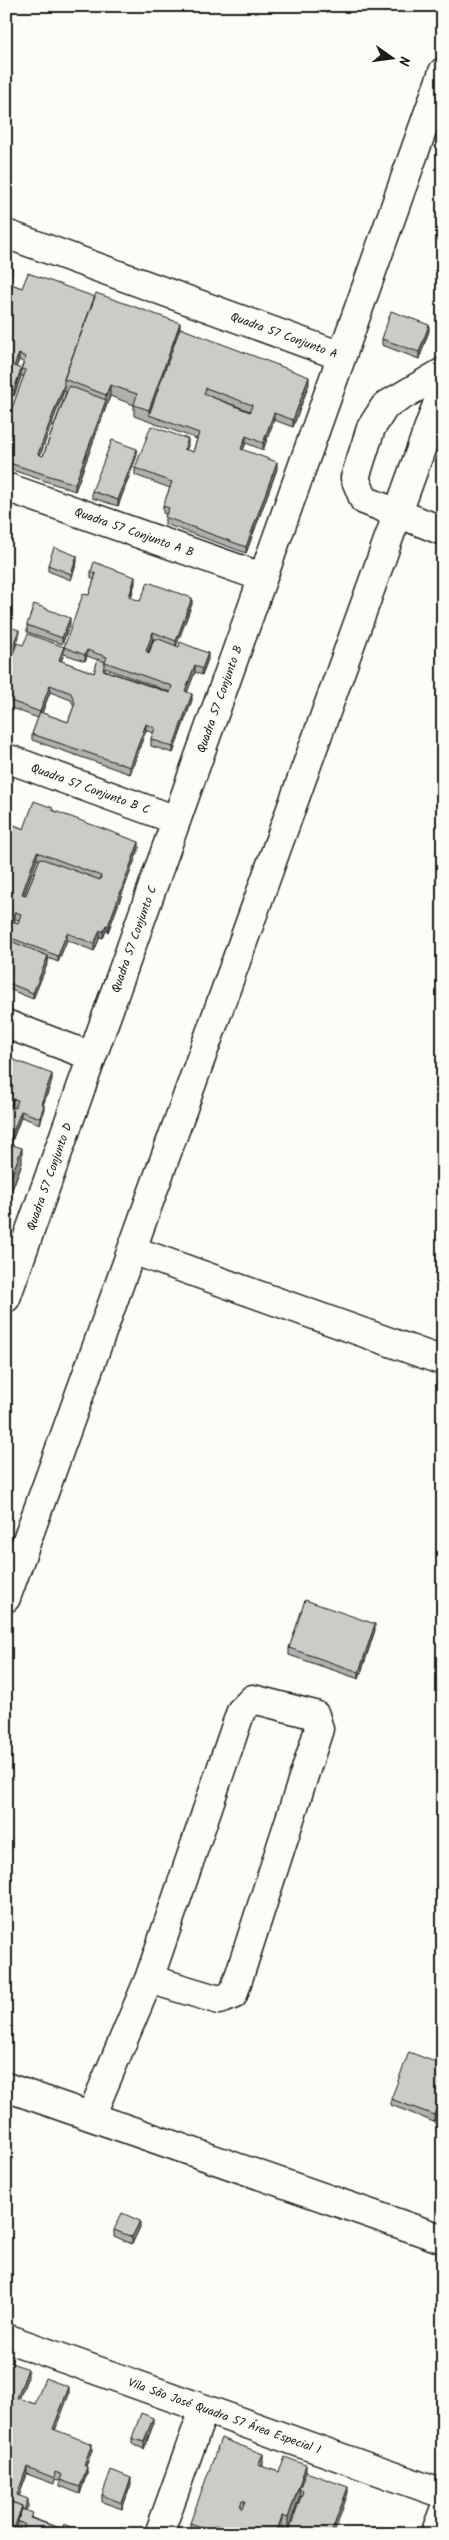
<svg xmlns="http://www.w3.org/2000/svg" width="449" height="2540" font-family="Kalam,sans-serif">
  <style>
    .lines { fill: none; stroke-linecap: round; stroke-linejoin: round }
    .minor-casing { stroke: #1c1c1c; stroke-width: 31 }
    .minor { stroke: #fdfcf7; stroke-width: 28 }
    .wall { fill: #afafac; stroke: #1c1c1c; fill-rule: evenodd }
    .shaded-wall { fill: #8f8e8c; stroke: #1c1c1c }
    .building { fill: #cccbc8; stroke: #1c1c1c; fill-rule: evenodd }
    .labels { text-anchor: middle; stroke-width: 4.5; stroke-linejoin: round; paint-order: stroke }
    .street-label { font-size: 12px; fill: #1c1c1c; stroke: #fdfcf7 }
  </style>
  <rect width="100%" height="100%" fill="#fdfcf7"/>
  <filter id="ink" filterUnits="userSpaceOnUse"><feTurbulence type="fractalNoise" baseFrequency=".02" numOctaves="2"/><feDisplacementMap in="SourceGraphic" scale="10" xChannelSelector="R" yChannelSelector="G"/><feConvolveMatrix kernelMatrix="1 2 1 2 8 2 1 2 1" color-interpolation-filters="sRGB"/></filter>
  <g filter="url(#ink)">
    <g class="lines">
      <defs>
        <g id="minor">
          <path id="s1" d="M6,234L341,356"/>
          <path d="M443,372L385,406L371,428L355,478L364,500L443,531"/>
          <path id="s2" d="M6,487L262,577"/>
          <path id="s3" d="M6,758L176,820"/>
          <path d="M6,1024L91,1056"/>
          <path d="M132,1250L443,1361"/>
          <path id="s4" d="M6,1298L443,72"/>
          <path d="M6,1598L443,388"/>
          <path d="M6,2087L443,2239"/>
          <path d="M91,2116L149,1979L241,1711L253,1699L315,1715L319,1729L233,1995L219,2000L149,1979"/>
          <path id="s5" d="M6,2338L443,2494"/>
          <path d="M159,2534L204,2409"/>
          <path d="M435,2534L443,2513"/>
        </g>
      </defs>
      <!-- minor casing -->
      <use href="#minor" class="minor-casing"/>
      <!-- minor -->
      <use href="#minor" class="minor"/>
    </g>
    <!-- wall -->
    <path class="wall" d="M6,265L12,274L8,283L22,288L180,328L309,384L293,427L274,420L263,450L246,443L243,450L277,469L246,553L165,524V517L166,514L163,513V506L170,488L135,475V468L188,446L186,450L193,452L197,439L134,416V405L110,396L75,491L6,468V424L24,376H21L14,396L9,395L6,403ZM19,360L24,363L21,369L16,367ZM64,391L66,392L43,456L40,455ZM206,395L250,411V412Z
      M429,331L419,359L382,345V339Z
      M137,455L118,506L92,498V491Z
      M77,562L71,580L48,571V565Z
      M91,572L135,583L131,598L140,601L192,604L176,646L208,659L202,675L195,672L187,692L192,700L173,753L151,746V739L153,733L146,730L130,774L32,740V734L38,718L6,706V673L23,645L64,647L89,595L94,580L91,578ZM153,639H154L148,652ZM64,654L85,661L87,656L98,660L94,673L61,661ZM105,668L170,692V693L105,670ZM50,692L71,700L74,706L68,722L42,713Z
      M70,624L62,644L27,632V625Z
      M53,811L139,848L108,932L106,931L103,938L100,937L94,951L67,940L58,962L48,958V962L33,999L6,988V822L24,829ZM37,859L39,860L26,895H24ZM15,919L19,920L18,923L14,921Z
      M6,1057L52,1081L43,1105L44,1112L40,1124L21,1117L11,1144L22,1163L8,1200L9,1207L6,1215Z
      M375,1630L359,1679L289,1655V1648Z
      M443,2065L434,2122L391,2105V2099Z
      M140,2227L132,2244L114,2236V2230Z
      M6,2361L28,2376L19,2399L35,2404L69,2394L55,2430L92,2450L86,2466L87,2473L80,2494L60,2486V2481L55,2479L54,2484L27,2474L19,2496L28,2506L26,2510L32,2518L62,2529L90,2534H6Z
      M153,2425L144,2449L132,2444V2438Z
      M263,2465L262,2467L279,2472L306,2473L348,2493L301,2497L300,2496L288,2530L282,2528L280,2534H188L190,2528V2523Z
      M131,2484L122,2509L102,2502V2495Z"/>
    <!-- shaded-wall -->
    <path class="shaded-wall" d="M12,267V274L6,288V282Z
      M180,323V335L149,415V410Z
      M429,325V331L419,359V352Z
      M19,354V360L14,373V366Z
      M21,369V376L14,396V390Z
      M309,377V384L293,427V420Z
      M64,385V391L38,461V454Z
      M110,385V396L75,491V484L106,400V395Z
      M9,388V395L6,403V397Z
      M9,405V411L6,419V412Z
      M274,413V420L263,450V443Z
      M246,436V443L241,455V449Z
      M188,439V446L184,455V449Z
      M137,449V455L118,506V500Z
      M277,462V469L246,553V547Z
      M11,529V536L6,549V542Z
      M77,556V562L71,580V574Z
      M135,577V583L129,603V597Z
      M192,598V604L176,647V641Z
      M70,618V624L62,644V638Z
      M19,630V637L6,670V664Z
      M153,632V639L146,658V651Z
      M64,647V654L59,667V660Z
      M87,650V656L85,661V655Z
      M208,653V659L202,675V669Z
      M195,665V672L185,698V691Z
      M50,685V692L40,718V712Z
      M192,694V700L173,753V747Z
      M146,724V730L130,774V767Z
      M139,842V848L108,932V926Z
      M37,852V859L22,901V894Z
      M15,912V919L12,927V921Z
      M106,925V931L103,938V932Z
      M100,930V937L94,951V944Z
      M67,933V940L58,962V956Z
      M48,956V962L33,999V993Z
      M52,1074V1081L41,1110V1104Z
      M13,1099V1105L10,1113V1106Z
      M44,1105V1112L40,1124V1118Z
      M21,1111V1117L6,1156V1149Z
      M22,1148V1163L6,1205V1190Z
      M9,1201V1207L6,1215V1209Z
      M375,1624V1630L359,1679V1672Z
      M443,2091V2098L434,2122V2115Z
      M140,2221V2227L132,2244V2237Z
      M28,2369V2376L17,2405V2398Z
      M69,2387V2394L53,2436V2429Z
      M153,2418V2425L144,2449V2442Z
      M92,2444V2450L84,2472V2465Z
      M263,2454V2465L258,2477V2465Z
      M306,2465V2477L299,2489L300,2496L288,2530V2518Z
      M27,2467V2474L17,2502V2495Z
      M87,2467V2473L80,2494V2487Z
      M131,2478V2484L122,2509V2503Z
      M348,2487V2493L334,2534H331Z
      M28,2499V2506L21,2523L18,2521L17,2534H12L22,2506Z
      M282,2516V2528L280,2534H276Z
      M215,2525V2534H213V2531Z"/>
    <!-- building -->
    <path class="building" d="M6,265L12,267L6,282Z
      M28,273L95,297L64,379V385L38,454L43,456L69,386L106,400L75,484L6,462V424L26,370L21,369L14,390L9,388L6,397V282L22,288ZM19,354L26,357L21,369L14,366Z
      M96,293L180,323L149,410L134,405L137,394L110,385L106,395L64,379Z
      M391,311L429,325L419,352L382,339Z
      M180,328L309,377L293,420L274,413L263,443L246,436L241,449L277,462L246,547L165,517L169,508L163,506L172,482L135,468L151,426L188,439L184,449L193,452L199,433L149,415ZM206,388L252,405L250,412L204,394Z
      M6,404L9,405L6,412Z
      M112,440L137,449L118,500L92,491Z
      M6,527L11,529L6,542Z
      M54,547L77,556L71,574L48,565Z
      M94,562L135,577L129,597L140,601L148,582L192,598L176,641L153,632L146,651L149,653L154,639H159L179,647L180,642L208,653L202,669L195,665L185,691L192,694L173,747L151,739L155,728L146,724L130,767L32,734L40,712L68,722L75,703L71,693L50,685L40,712L6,699V673L17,643L23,645L28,634L64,647L83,594L89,595L96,574L91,572ZM64,647L85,655L87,650L107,657L105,662L98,659L94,673L59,660ZM105,662L172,686L170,693L103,670Z
      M34,604L70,618L62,638L27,625Z
      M6,626L19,630L6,664Z
      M34,801L53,808L52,810L139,842L108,926L106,925L103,932L100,930L94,944L67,933L58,956L6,936V822L24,829ZM37,852L101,876L100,880L40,858L26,895L22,894ZM15,912L21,914L18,923L12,921Z
      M8,940L48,956L33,993L6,982V944Z
      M6,1057L52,1074L41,1104L44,1105L40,1118L21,1111L8,1144L6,1143ZM13,1099L18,1100L15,1108L10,1106Z
      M6,1143L22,1148L6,1190Z
      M6,1200L9,1201L6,1209Z
      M305,1600L375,1624L359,1672L289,1648Z
      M409,2052L443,2065V2091L434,2115L391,2099Z
      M122,2213L140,2221L132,2237L114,2230Z
      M6,2361L28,2369L17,2398L35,2404L45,2378L69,2387L53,2429L92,2444L84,2465L87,2467L80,2487L60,2480L62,2475L55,2472L54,2478L27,2467L17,2495L28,2499L24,2510L22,2509V2506L6,2500Z
      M141,2413L153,2418L144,2442L132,2438Z
      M221,2438L263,2454L258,2465L279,2472L285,2457L306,2465L288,2518L282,2516L276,2534H233L234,2532L215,2525L213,2531L190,2523ZM242,2500L245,2501L242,2509L240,2507Z
      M111,2470L131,2478L122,2503L102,2495Z
      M306,2472L348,2487L331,2534H288L303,2491L299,2489Z
      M6,2500L22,2506L12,2534H6Z
      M22,2509L32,2513L30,2518L62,2529L64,2524L90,2534H13L15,2530L23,2533L25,2525L18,2521Z
      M190,2528L206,2534H188Z"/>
  </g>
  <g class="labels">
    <!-- street labels -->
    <g class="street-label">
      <text dy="4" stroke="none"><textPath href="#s1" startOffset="296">Quadra 57 Conjunto A</textPath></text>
      <text dy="4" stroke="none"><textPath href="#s2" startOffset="136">Quadra 57 Conjunto A B</textPath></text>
      <text dy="4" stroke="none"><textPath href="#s4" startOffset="636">Quadra 57 Conjunto B</textPath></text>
      <text dy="4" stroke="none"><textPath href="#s3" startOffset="90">Quadra 57 Conjunto B C</textPath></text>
      <text dy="4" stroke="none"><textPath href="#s4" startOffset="381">Quadra 57 Conjunto C</textPath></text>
      <text dy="4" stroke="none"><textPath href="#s4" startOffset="129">Quadra 57 Conjunto D</textPath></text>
      <text dy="4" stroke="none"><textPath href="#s5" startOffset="232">Vila São José Quadra 57 Área Especial 1</textPath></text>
    </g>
  </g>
  <!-- margin -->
  <rect width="449" height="2540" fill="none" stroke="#fdfcf7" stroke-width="25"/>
  <rect x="12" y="12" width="424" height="2515" fill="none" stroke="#1c1c1c" stroke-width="2" filter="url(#ink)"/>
  <!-- north arrow -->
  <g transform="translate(392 58) rotate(104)" stroke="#fdfcf7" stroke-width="4" paint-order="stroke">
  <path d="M0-4L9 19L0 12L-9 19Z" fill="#1c1c1c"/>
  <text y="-8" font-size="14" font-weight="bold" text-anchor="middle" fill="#1c1c1c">N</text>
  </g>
</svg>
